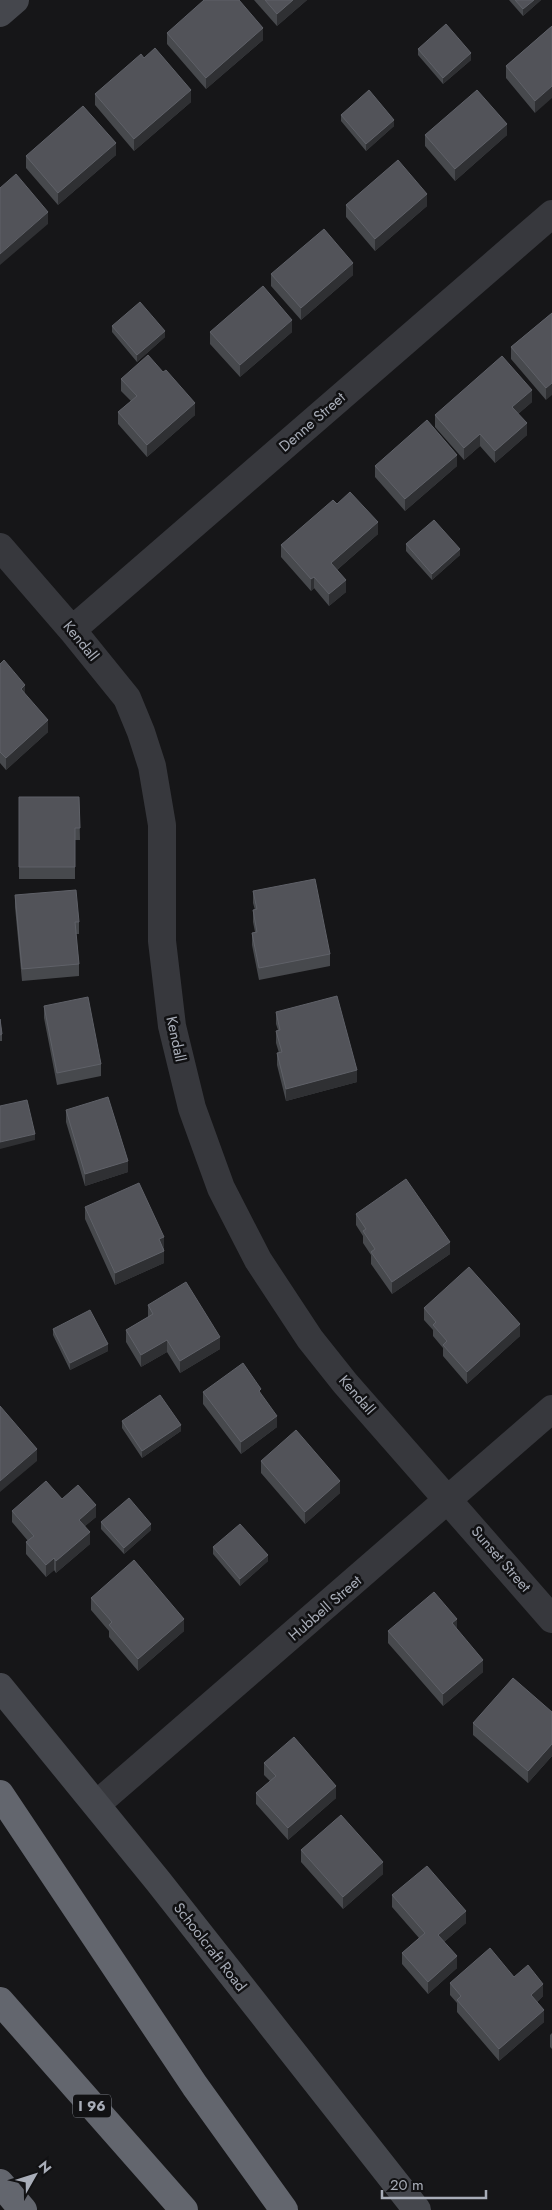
<svg xmlns="http://www.w3.org/2000/svg" width="552" height="2210" font-family="Jost,sans-serif">
  <style>
    .lines { fill: none; stroke-linecap: round; stroke-linejoin: round }
    .street { stroke: #37383d; stroke-width: 28 }
    .secondary { stroke: #45474d; stroke-width: 28 }
    .highway { stroke: #63666e; stroke-width: 28 }
    .wall { fill: #47494d }
    .shaded-wall { fill: #2f3033 }
    .building { fill: #525359; stroke: #5f6168 }
    .labels { text-anchor: middle; stroke-width: 5; stroke-linejoin: round; paint-order: stroke }
    .shield { fill: #111113; stroke: #7b7e86; stroke-width: 1 }
    .shield-label { font-size: 14px; font-weight: bold; fill: #a8adb8 }
    .street-label { font-size: 15px; fill: #a8adb8; stroke: #111113 }
  </style>
  <rect width="100%" height="100%" fill="#161618"/>
  <g class="lines">
    <!-- street -->
    <path class="street" d="M0,547L72,630L127,698L141,732L152,766L162,825V941L172,1026L192,1108L221,1188L258,1260L310,1339L345,1383L552,1619
      M72,630L552,214
      M97,1804L552,1409"/>
    <!-- secondary -->
    <path class="secondary" d="M0,13L15,0
      M0,1687L158,1881L417,2210"/>
    <!-- highway -->
    <path class="highway" d="M0,1794L195,2086L284,2210
      M0,2001L184,2210
      M0,2183L23,2210"/>
  </g>
  <!-- wall -->
  <path class="wall" d="M254,0H307L277,26Z
    M509,0H541L523,16Z
    M552,26L535,113L506,78V66Z
    M167,33L263,40L206,89L167,44Z
    M418,49L471,60L443,84L418,55Z
    M144,58L191,102L134,151L95,105V94Z
    M341,115L394,126L366,151L341,121Z
    M425,135H507L455,181L425,146Z
    M116,155L58,205L26,168V156Z
    M346,205L427,206L375,251L346,217Z
    M271,274L353,275L301,320L271,286Z
    M552,313L546,400L511,359V347Z
    M112,326L165,337L137,362L112,332Z
    M210,332H292L240,377L210,344Z
    M163,372L195,415L147,457L118,424V412L131,401L121,391V379Z
    M532,402L518,414L527,435L495,463L480,446L464,460L435,427V415Z
    M375,466H457L405,511L375,477Z
    M337,504L378,534L337,570L346,592L329,606L314,588L311,591L281,557V545Z
    M406,544L460,555L432,580L406,551Z
    M0,664L25,694L48,732L6,770L0,763Z
    M19,797H79L80,840H75V879H19Z
    M253,891L330,954V966L259,980L252,945V933L255,932L253,922V910H255L253,903Z
    M15,895L79,922V934H76L79,964V976L22,981L15,907Z
    M44,1006L101,1064V1076L57,1085L44,1018Z
    M276,1012L357,1082L286,1101L277,1065V1053H279L276,1043V1031L278,1030L276,1024Z
    M0,1019L2,1034V1041H0Z
    M66,1110L128,1172L85,1186L66,1122Z
    M85,1207L164,1248V1263L115,1285L85,1219Z
    M356,1214L450,1254L392,1294L371,1264V1255L363,1243V1236L356,1225Z
    M148,1305L220,1349L180,1373L167,1352L141,1367L126,1342V1330L148,1317Z
    M424,1308L520,1336L467,1384L443,1356V1348L433,1336V1330L424,1320Z
    M53,1329L108,1351L70,1370L53,1335Z
    M203,1392L261,1395L277,1427L241,1454L203,1404Z
    M122,1421L181,1431L142,1458L122,1428Z
    M261,1461L340,1493L305,1524L261,1473Z
    M62,1499L96,1517L85,1526L90,1544L56,1573L54,1570L46,1577L26,1554V1542L28,1541L12,1522V1511Z
    M101,1522L151,1530L124,1554L101,1529Z
    M213,1547L268,1561L240,1586L213,1554Z
    M91,1598L184,1631L138,1671L109,1637V1631L91,1610Z
    M388,1631L483,1672L443,1706L388,1643Z
    M552,1712V1756L528,1783L473,1735V1723Z
    M264,1763L336,1798L288,1840L256,1804V1793L270,1781L264,1775Z
    M301,1850L383,1874L343,1909L301,1862Z
    M392,1895L466,1923L444,1942L457,1968L428,1994L402,1964V1953L419,1938L392,1907Z
    M514,1977L543,1996L537,2002L544,2022L499,2061L457,2012V2003L450,1995V1983Z
    M552,2033V2049L550,2047V2035Z"/>
  <!-- shaded-wall -->
  <path class="shaded-wall" d="M293,0H307L277,26V14Z
    M534,0H541L523,16V9Z
    M263,28V40L206,89V78Z
    M471,53V60L443,84V78Z
    M552,86V98L535,113V101Z
    M191,90V102L134,151V139Z
    M394,120V126L366,151V144Z
    M507,124V135L455,181V169Z
    M116,143V155L58,205V193Z
    M427,194V206L375,251V239Z
    M48,212V224L0,265V254Z
    M353,263V275L301,320V308Z
    M292,320V332L240,377V365Z
    M165,331V337L137,362V355Z
    M552,383V395L546,400V388Z
    M532,390V402L512,419V407Z
    M195,403V415L147,457V445Z
    M527,423V435L495,463V451Z
    M480,434V446L464,460V448Z
    M457,455V466L405,511V499Z
    M378,522V534L331,575V563Z
    M460,549V555L432,580V574Z
    M314,577V588L311,591V579Z
    M346,580V592L329,606V594Z
    M25,685V697L21,689Z
    M48,720V732L6,770V758Z
    M357,1070V1082L286,1101V1089Z
    M35,1134V1140L0,1149V1142Z
    M128,1161V1172L85,1186V1174Z
    M164,1237V1248L159,1251V1239Z
    M450,1242V1254L392,1294V1282Z
    M164,1251V1263L115,1285V1273Z
    M520,1324V1336L467,1384V1372Z
    M220,1337V1349L180,1373V1361Z
    M167,1340V1352L141,1367V1355Z
    M108,1344V1351L70,1370V1363Z
    M277,1416V1427L241,1454V1442Z
    M181,1425V1431L142,1458V1451Z
    M37,1449V1461L0,1492V1481Z
    M340,1481V1493L305,1524V1512Z
    M96,1505V1517L79,1531V1520Z
    M151,1524V1530L124,1554V1548Z
    M90,1532V1544L56,1573V1561Z
    M268,1555V1561L240,1586V1579Z
    M54,1558V1570L46,1577V1565Z
    M184,1619V1631L138,1671V1659Z
    M457,1619V1631L452,1623Z
    M483,1660V1672L443,1706V1694Z
    M552,1744V1756L528,1783V1771Z
    M336,1786V1798L288,1840V1828Z
    M383,1862V1874L343,1909V1897Z
    M466,1911V1923L438,1947V1935Z
    M457,1956V1968L428,1994V1982Z
    M543,1984V1996L531,2007V1995Z
    M544,2010V2022L499,2061V2049Z"/>
  <!-- building -->
  <path class="building" d="M204,0H239L263,28L206,78L167,33Z
    M265,0H293L277,14Z
    M515,0H534L523,9Z
    M446,24L471,53L443,78L418,49Z
    M552,26V86L535,101L506,66Z
    M155,48L191,90L134,139L95,94L141,54L144,58Z
    M369,90L394,120L366,144L341,115Z
    M477,90L507,124L455,169L425,135Z
    M83,106L116,143L58,193L26,156Z
    M398,160L427,194L375,239L346,205Z
    M16,174L48,212L0,254V188Z
    M324,229L353,263L301,308L271,274Z
    M263,286L292,320L240,365L210,332Z
    M140,302L165,331L137,355L112,326Z
    M552,313V383L546,388L511,347Z
    M148,355L163,372L166,370L195,403L147,445L118,412L137,396L121,379Z
    M502,356L532,390L512,407L527,423L495,451L480,434L464,448L435,415Z
    M427,420L457,455L405,499L375,466Z
    M350,492L378,522L331,563L346,580L329,594L314,577L311,579L281,545L333,500L337,504Z
    M434,520L460,549L432,574L406,544Z
    M4,660L25,685L21,689L48,720L6,758L0,752V664Z
    M19,797H79L80,828H75V867H19Z
    M315,879L330,954L259,968L252,933L257,932L253,910L257,909L253,891Z
    M76,890L79,922H75L79,964L22,969L15,895Z
    M337,996L357,1070L286,1089L277,1053L282,1052L276,1031L280,1030L276,1012Z
    M88,997L101,1064L57,1073L44,1006Z
    M0,1019L2,1034L0,1035Z
    M108,1097L128,1161L85,1174L66,1110Z
    M27,1100L35,1134L0,1142V1106Z
    M406,1179L450,1242L392,1282L371,1252L375,1249L363,1231L366,1229L356,1214Z
    M139,1183L164,1237L159,1239L164,1251L115,1273L85,1207Z
    M469,1267L520,1324L467,1372L443,1345L447,1341L433,1325L436,1322L424,1308Z
    M186,1282L220,1337L180,1361L167,1340L141,1355L126,1330L153,1314L148,1305Z
    M90,1310L108,1344L70,1363L53,1329Z
    M243,1363L261,1389L259,1391L277,1416L241,1442L203,1392Z
    M160,1395L181,1425L142,1451L122,1421Z
    M0,1406L37,1449L0,1481Z
    M296,1430L340,1481L305,1512L261,1461Z
    M46,1481L62,1499L78,1485L96,1505L79,1520L90,1532L56,1561L54,1558L46,1565L26,1542L34,1536L12,1511Z
    M129,1498L151,1524L124,1548L101,1522Z
    M240,1524L268,1555L240,1579L213,1547Z
    M134,1560L184,1619L138,1659L109,1625L112,1622L91,1598Z
    M434,1592L457,1619L452,1623L483,1660L443,1694L388,1631Z
    M513,1678L552,1712V1744L528,1771L473,1723Z
    M294,1737L336,1786L288,1828L256,1793L276,1776L264,1763Z
    M341,1815L383,1862L343,1897L301,1850Z
    M427,1866L466,1911L438,1935L457,1956L428,1982L402,1953L425,1933L392,1895Z
    M490,1948L514,1977L528,1965L543,1984L531,1995L544,2010L499,2049L457,2000L461,1996L450,1983Z"/>
  <g class="labels">
    <!-- shield labels -->
    <rect class="shield" x="73" y="2094.5" width="38" height="23" rx="4"/>
    <g class="shield-label">
      <text x="92" y="2111">I 96</text>
    </g>
    <!-- street labels -->
    <g class="street-label">
      <text transform="translate(312 422) rotate(-41)" y="5">Denne Street</text>
      <text transform="translate(81 641) rotate(51)" y="5">Kendall</text>
      <text transform="translate(176 1039) rotate(78)" y="5">Kendall</text>
      <text transform="translate(357 1395) rotate(49)" y="5">Kendall</text>
      <text transform="translate(501 1559) rotate(49)" y="5">Sunset Street</text>
      <text transform="translate(325 1608) rotate(-41)" y="5">Hubbell Street</text>
      <text transform="translate(210 1947) rotate(52)" y="5">Schoolcraft Road</text>
    </g>
  </g>
  <!-- north arrow -->
  <g transform="translate(35 2175) rotate(51)" stroke="#111113" stroke-width="4" paint-order="stroke">
  <path d="M0-4L9 19L0 12L-9 19Z" fill="#a8adb8"/>
  <text y="-8" font-size="14" font-weight="bold" text-anchor="middle" fill="#a8adb8">N</text>
  </g>
  <!-- scale -->
  <path d="M382 2190v8h104v-8" fill="none" stroke="#a8adb8" stroke-width="2.5"/>
  <text x="390" y="2190" font-size="15" fill="#a8adb8" stroke="#111113" stroke-width="4" paint-order="stroke">20 m</text>
</svg>
